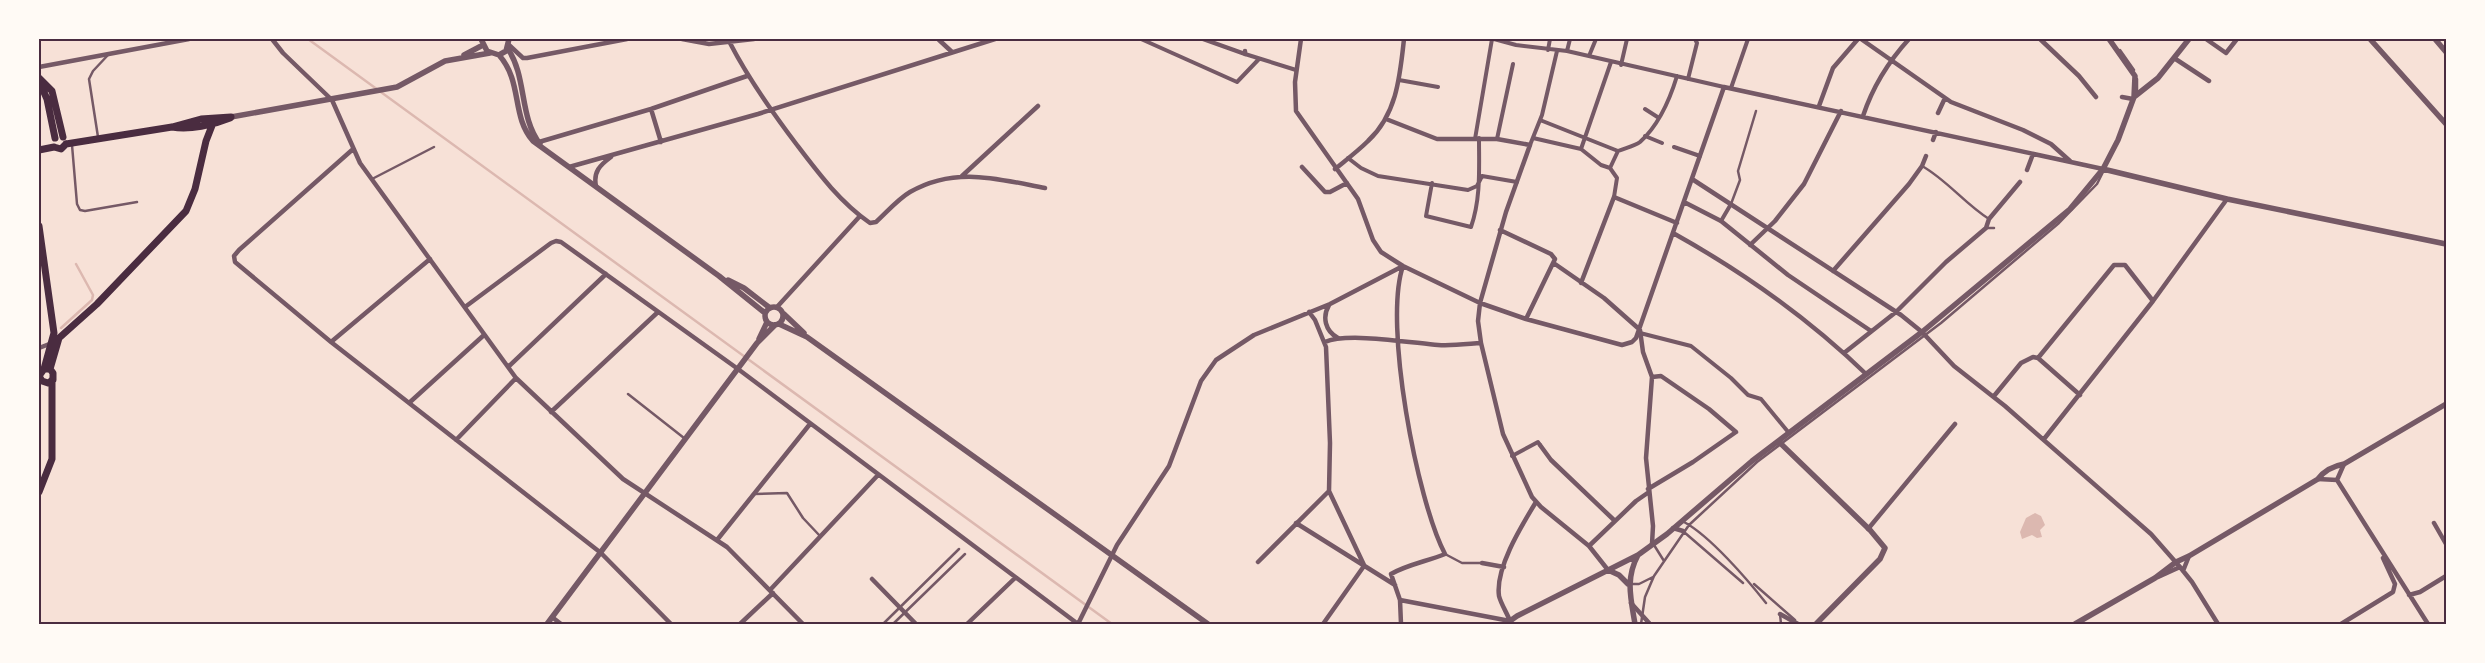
<svg xmlns="http://www.w3.org/2000/svg" width="2485" height="663" font-family="Karla,sans-serif">
  <style>
    .water { fill: #dcb8b0 }
    .lines { fill: none; stroke-linecap: round; stroke-linejoin: round }
    .stream { stroke: #dcb8b0; stroke-width: 2.5 }
    .service { stroke: #755966; stroke-width: 2.5 }
    .pedestrian { stroke: #755966; stroke-width: 4 }
    .minor { stroke: #755966; stroke-width: 4.5 }
    .tertiary { stroke: #755966; stroke-width: 5.5 }
    .secondary { stroke: #4a2c40; stroke-width: 7 }
    .neatline { fill: none; stroke: #4a2c40; stroke-width: 2 }
  </style>
  <rect width="100%" height="100%" fill="#f7e1d7"/>
  <!-- water -->
  <path class="water" d="M2035,513L2041,516L2045,525L2040,530L2042,537L2037,538L2032,535L2022,539L2020,532L2026,518Z"/>
  <g class="lines">
    <!-- stream -->
    <path class="stream" d="M308,39L1112,624
      M61,328L92,300L93,295L76,264"/>
    <!-- service -->
    <path class="service" d="M2120,50L2134,70
      M2137,91V79
      M98,137L89,79L93,71L108,55
      M72,145L77,204L80,210L85,211L137,202
      M1922,166C1947,180 1965,204 1989,219
      M372,179L434,147
      M1731,204L1740,180L1738,171L1756,111
      M1986,228H1994
      M628,394L684,438
      M754,494L787,493L803,518L820,536
      M1684,522C1710,536 1747,579 1766,603
      M1684,532L1743,583
      M1654,545L1664,561
      M1445,554L1462,563H1481
      M1630,584H1639L1653,577
      M1754,584L1795,620
      M1780,614L1781,624
      M883,624L959,549
      M893,624L965,554
      M1641,624L1645,597L1654,576L1689,525L1757,462L1941,323L2059,223L2097,184L2103,172"/>
    <!-- pedestrian -->
    <path class="pedestrian" d="M1141,39L1237,82L1259,59
      M1494,39L1516,45L1567,51L1724,87
      M1548,50L1550,39
      M1567,51L1570,39
      M1245,54L1296,70
      M1589,56L1596,39
      M1621,65L1627,39
      M1688,79L1697,43L1695,39
      M1399,80L1438,87
      M1731,88L1748,39
      M1645,109L1659,118
      M1540,120L1618,151L1610,168
      M1645,136L1662,143
      M1533,138L1581,149L1601,165L1610,168L1617,178L1614,197
      M1475,139L1492,39
      M1497,139L1513,64
      M1530,145L1542,115L1557,51
      M1674,147L1700,156
      M1581,149L1611,62
      M1618,151C1625,148 1635,146 1640,142C1659,125 1670,99 1677,76
      M1348,158L1361,168L1378,176L1468,190L1477,186L1482,176L1517,182
      M1432,183L1426,216L1471,227C1481,198 1479,169 1479,138
      M1721,221L1731,204
      M1640,333L1691,346L1731,378L1748,395L1761,399L1789,433
      M1512,456L1538,442L1540,445"/>
    <!-- minor -->
    <path class="minor" d="M272,39L283,53L332,100L360,163L516,378L623,479L727,547L803,624
      M682,39L709,44L754,39
      M938,39L952,52
      M1203,39L1245,54V51
      M1301,39L1295,82L1296,111L1358,199L1373,240L1381,252L1403,266L1480,303L1526,319L1622,345L1632,342L1636,338L1724,87L2103,169
      M1861,39L1951,102L2023,130L2051,144L2070,161
      M2040,39L2079,76L2096,97
      M2206,39L2226,53L2237,39
      M730,43C749,80 772,112 797,145C819,174 840,202 870,223L876,222C887,212 898,199 910,192C955,166 998,179 1045,188
      M509,45L523,58H527L627,39
      M2174,58L2209,81
      M39,67L189,39
      M2122,97L2133,99
      M1819,106L1833,68L1858,39
      M651,109L661,142
      M1938,113L1945,98
      M1863,116C1873,86 1888,62 1909,39
      M1386,119L1437,139H1497L1530,145L1506,212L1480,303L1478,321L1481,343L1503,434L1532,497L1541,507L1589,546L1608,570
      M1933,140L1936,132
      M539,142L651,109L747,76
      M352,150L239,250L234,256L235,262L331,342L601,553L671,624
      M569,167L758,114L995,39
      M1302,167L1325,192H1330L1347,183
      M1335,169C1346,160 1358,151 1368,141C1397,114 1400,76 1404,39
      M2027,170L2033,154
      M962,176L1038,106
      M1692,179L1901,315L1922,332L1954,366L2005,406L2151,534L2180,567
      M596,186C593,172 600,165 611,157
      M1684,202L1721,221L1788,275L1871,331
      M1500,230L1551,254L1555,259L1526,319
      M1673,233C1743,272 1808,318 1866,374
      M1750,245L1775,221L1804,184L1841,111
      M1555,264L1604,298L1639,329
      M1833,271L1909,184L1922,166L1926,156
      M1581,283L1614,197L1677,223
      M1329,305C1322,317 1325,331 1338,338
      M465,307L551,243L556,241L561,242L738,369L1078,624
      M777,307L860,216
      M1640,330L1643,352L1652,377L1646,458L1653,526L1652,544
      M331,342L430,259
      M1325,342C1347,332 1413,343 1438,345C1452,346 1467,344 1481,343
      M39,348L52,343
      M1844,353L1896,312L1946,262L1986,228L1989,219L2020,182
      M2038,358L2114,265H2125L2153,301
      M508,367L606,274
      M1994,396L2021,363L2033,357L2038,358L2080,395
      M409,403L484,335
      M551,412L658,312
      M2044,439L2153,301L2227,199
      M456,440L516,378
      M1540,445L1551,460L1615,521
      M2318,479L2337,480L2428,624
      M2337,480L2344,464
      M1648,489L1693,462L1736,432L1709,409L1661,376L1652,377
      M1329,491L1364,565
      M1296,523L1395,585
      M2434,523L2446,544
      M1673,528L1683,531
      M1868,529L1955,424
      M717,540L810,424
      M1589,546L1636,501L1649,492
      M1258,562L1329,491L1330,443L1326,347L1315,320L1309,312
      M1482,563L1504,567
      M2183,571L2189,556
      M2158,577L2180,567L2192,582L2218,624
      M872,579L916,624
      M770,590L878,475
      M2409,595L2420,592L2446,576
      M1400,600L1510,621
      M1631,603L1650,624
      M1780,614L1798,624
      M552,617L561,624
      M1510,621C1507,613 1501,604 1499,596C1495,568 1522,525 1536,502
      M740,624L773,593
      M967,624L1015,578
      M1078,624L1117,545L1169,466L1201,381L1216,360L1254,335L1330,304L1403,266
      M1323,624L1364,566
      M1401,624L1400,600L1391,574C1406,565 1428,561 1445,554C1417,501 1383,323 1403,266
      M2341,624L2393,592L2395,584L2383,558"/>
    <!-- tertiary -->
    <path class="tertiary" d="M481,39L487,51L499,55L506,51L509,39
      M2370,39L2446,124
      M2435,39L2446,52
      M508,49C527,77 519,117 540,144
      M464,55L483,45
      M499,55C523,82 511,116 533,141L719,276L765,313
      M2134,97L2158,78L2189,39
      M231,117L397,87L445,61L490,53
      M2103,169L2227,199L2446,244
      M728,280L744,288L770,308
      M765 316a9 9 0 1 1 18 0a9 9 0 1 1-18 0Z
      M784,314L804,333
      M779,324L807,337L1208,624
      M759,339L767,322
      M1779,442L1870,530L1885,548L1880,559L1816,624
      M1608,570L1619,575L1628,584
      M547,624L757,343L775,325
      M1510,624V621L1517,616L1638,555L1667,534L1752,461L1922,332L2070,209L2103,169L2118,140L2134,97L2135,76L2109,39
      M1635,624C1631,599 1625,579 1638,555
      M2075,624L2155,578L2176,562L2189,556L2318,479C2324,471 2333,466 2344,464L2446,404"/>
    <!-- secondary -->
    <path class="secondary" d="M39,78L52,91L63,137
      M39,81L47,99L55,138
      M172,127C190,130 213,125 230,118
      M66,144L172,127L201,119L231,117
      M54,147L61,149L66,144
      M39,150L54,147
      M39,226L54,333L44,369L39,376L42,381L48,383L53,380V373L50,369H44
      M50,369L59,338L97,304L186,211L195,189L206,141L213,123
      M39,492L52,459V380"/>
  </g>
  <!-- border -->
  <rect width="2485" height="663" fill="none" stroke="#fffaf5" stroke-width="80"/>
  <rect x="40" y="40" width="2405" height="583" class="neatline"/>
</svg>
